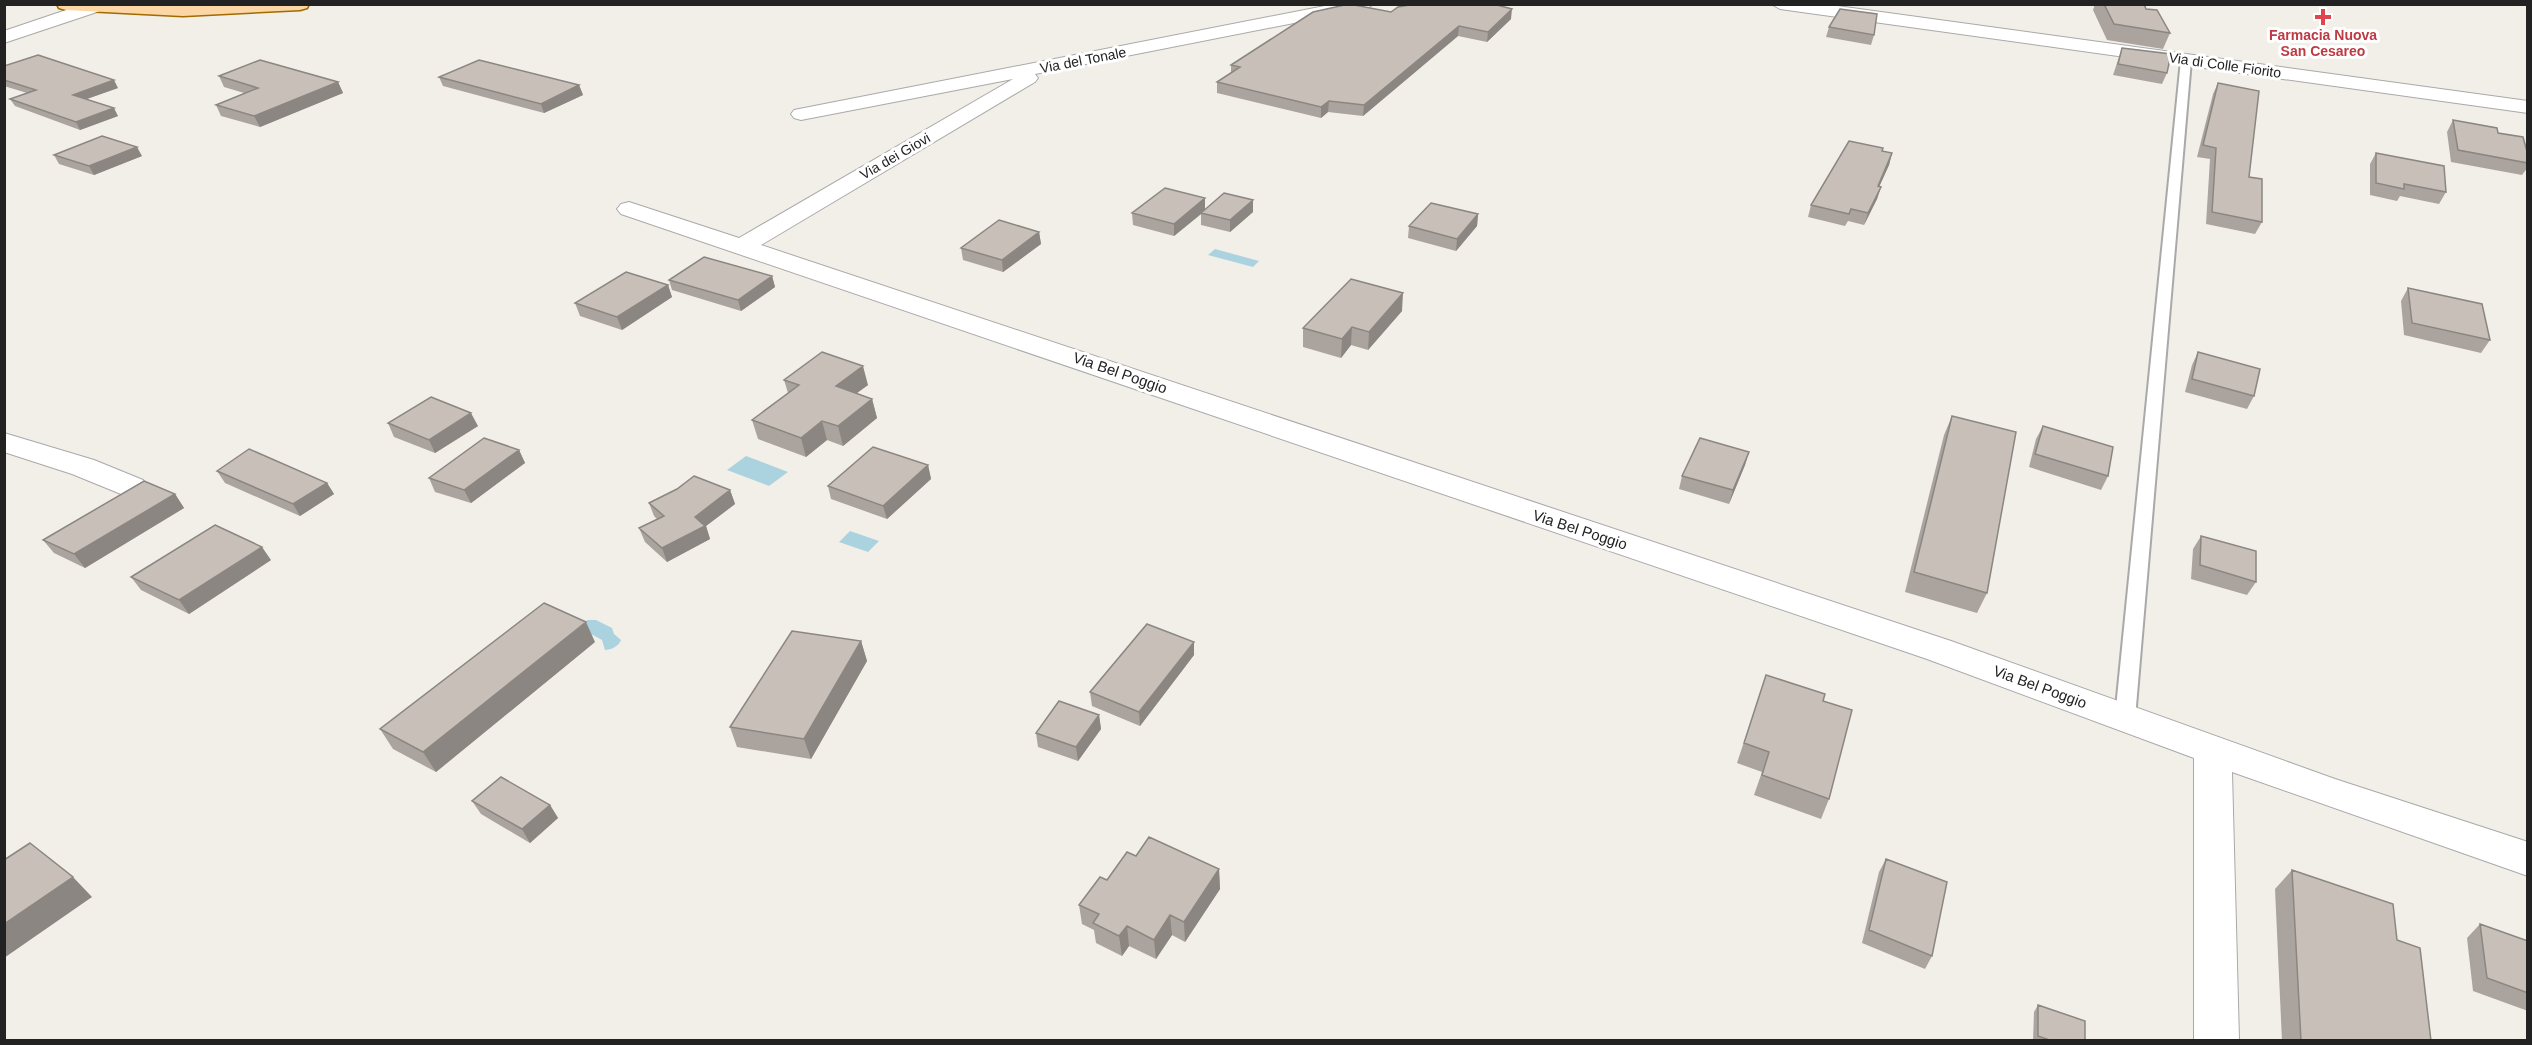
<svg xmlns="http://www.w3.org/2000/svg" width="2532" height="1045" font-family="Arial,sans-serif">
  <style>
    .water { fill: #aad3df }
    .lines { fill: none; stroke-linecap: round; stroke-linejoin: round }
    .service-casing { stroke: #a9a9a9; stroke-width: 4 }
    .minor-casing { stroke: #a9a9a9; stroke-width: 2 }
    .primary-casing { stroke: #a06b00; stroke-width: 3 }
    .service { fill: #fff; fill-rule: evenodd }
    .minor { fill: #fff; fill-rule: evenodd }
    .primary { fill: #fcd6a4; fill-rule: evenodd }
    .wall { fill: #aba49e }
    .shaded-wall { fill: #8b8681 }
    .building { fill: #c7bfb8; stroke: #8b8681; stroke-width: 1.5 }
    .health-dot { fill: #e0444e; stroke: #fff; stroke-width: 2 }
    .labels { text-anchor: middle; stroke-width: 6; stroke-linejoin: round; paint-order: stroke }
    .far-health-label { font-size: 14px; font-weight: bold; fill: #be3a42; stroke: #fff }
    .far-street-label { font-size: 14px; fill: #222; stroke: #fff }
    .street-label { font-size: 15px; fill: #222; stroke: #fff }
  </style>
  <rect width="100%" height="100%" fill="#f2efe9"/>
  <!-- water -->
  <path class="water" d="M1215,249L1259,261L1253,267L1208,255Z
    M746,456L788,472L769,486L727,470Z
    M850,531L879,541L868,552L839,542Z
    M588,620H596L612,628L614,634L621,640C619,646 611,650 605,650L602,640L582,629V623Z"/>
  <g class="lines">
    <defs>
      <path id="service" d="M2186,57L2191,60L2135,718L2132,723L2125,725L2118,723L2115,718L2181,60Z"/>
      <path id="minor" d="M84,4H101L103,7L100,11L4,43V31Z
        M1335,4H1374L1365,9L1035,74L1038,78L1035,82L761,245L1951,641L2335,779L2528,842V876L2232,772L2239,1040H2194V758L1927,659L621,214L617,209L621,204L629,202L739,238L1013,79L801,120L794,118L791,114L794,110Z
        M1771,4H1823L2528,101V113L1780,9Z
        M4,433L94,460L143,480L147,487L143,494L132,497L121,494L72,474L4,452Z"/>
      <path id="primary" d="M57,4H309L307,8L300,10L183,16L66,10L59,8Z"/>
    </defs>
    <!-- service casing -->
    <use href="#service" class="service-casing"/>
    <!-- minor casing -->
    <use href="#minor" class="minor-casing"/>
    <!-- primary casing -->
    <use href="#primary" class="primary-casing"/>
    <!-- service -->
    <use href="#service" class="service"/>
    <!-- minor -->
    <use href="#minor" class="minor"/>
    <!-- primary -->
    <use href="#primary" class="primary"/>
  </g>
  <!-- wall -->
  <path class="wall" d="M2095,4H2144L2146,9L2170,33L2163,49L2107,40L2093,10Z
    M1495,5L1511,19L1487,42L1458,36L1363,116L1328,112L1321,118L1217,93V82L1231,73V65Z
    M1829,27L1874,35L1871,45L1826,37Z
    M2122,48L2167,73L2162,84L2113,75Z
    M4,66L118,88L87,99L118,116L80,130L15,106L10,99L27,93L4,86Z
    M219,76L338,82L343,93L260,127L221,116L216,105L244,93L224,87Z
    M439,77L579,85L583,95L544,113L443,86Z
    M2218,83L2249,177L2262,222L2255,234L2206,224L2210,159L2197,157L2213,94Z
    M2453,120L2498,133L2528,155V167L2522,175L2451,162L2447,132Z
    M1882,151L1892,153L1889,165L1879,187H1881L1877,199L1864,225L1848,221L1845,226L1808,217L1811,205Z
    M2376,153L2446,192L2439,204L2400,196L2397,201L2370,195V164Z
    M54,155L142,156L94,175L59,164Z
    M1205,209L1253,212L1230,232L1201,225V214L1174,236L1133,225L1132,213Z
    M1478,214L1477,226L1456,251L1408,238L1409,226Z
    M1039,232L1041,244L1003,272L963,260L961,248Z
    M772,276L775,287L741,311L672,290L669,280Z
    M668,285L672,297L622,330L580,316L575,303Z
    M2408,288L2490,340L2481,353L2404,335L2401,301Z
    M1402,311L1368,350L1351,345L1341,358L1303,347V328Z
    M2198,352L2254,396L2247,409L2185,392L2192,365Z
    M784,380L868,385L856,393L872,399L877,418L843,446L827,440L806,457L758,439L752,420L788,393Z
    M1952,416L1987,593L1977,613L1905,592L1944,435Z
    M388,423L478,426L435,453L394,437Z
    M2043,426L2108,476L2101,490L2029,467L2036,439Z
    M519,450L525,463L471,503L435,492L429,478Z
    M1749,452L1745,465L1729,504L1679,489L1682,476Z
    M928,465L931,479L887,519L831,499L828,486Z
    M217,471L327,483L334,494L300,516L225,483Z
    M730,490L735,504L706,526L710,539L667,562L645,542L639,528L657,519L654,516L649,503Z
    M175,494L184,508L85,568L54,553L43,540Z
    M2201,536L2256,582L2247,595L2191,579L2193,549Z
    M271,560L189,614L141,590L131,577Z
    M861,641L867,661L811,759L737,747L730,727Z
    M595,642L436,772L393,749L380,729Z
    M1194,655L1140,726L1092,706L1090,692Z
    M1766,675L1823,701L1829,799L1821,819L1754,795L1762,772L1737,763Z
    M1099,715L1101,729L1078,761L1038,747L1036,733Z
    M472,801L550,805L558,818L530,843L481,814Z
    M1136,856L1219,869L1220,889L1185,942L1172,935L1156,959L1129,946L1122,956L1096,943L1094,930L1082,924L1079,905Z
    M1886,859L1932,956L1925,969L1862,943L1879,872Z
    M2292,870L2397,940L2431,1041H2282L2275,889Z
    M2480,924L2528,941V1011L2473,991L2467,938Z
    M2038,1005L2085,1041H2033L2034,1012Z"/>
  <!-- shaded-wall -->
  <path class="shaded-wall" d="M1512,9L1511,19L1487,42L1488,32Z
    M1459,26L1458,36L1363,116L1364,105Z
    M114,80L118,88L78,102L73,95Z
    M338,82L343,93L260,127L254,116Z
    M579,85L583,95L544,113L541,104Z
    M1329,101L1328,112L1321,118V107Z
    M114,108L118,116L80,130L76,122Z
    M137,147L142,156L94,175L89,166Z
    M1892,153L1889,165L1874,198L1878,186Z
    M1881,187L1877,199L1864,225L1868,213Z
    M1205,198V210L1201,213V214L1174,236V224Z
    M1253,200V212L1230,232V220Z
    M1478,214L1477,226L1456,251L1457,239Z
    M1039,232L1041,244L1003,272L1002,260Z
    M772,276L775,287L741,311L738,300Z
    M668,285L672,297L622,330L617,317Z
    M1403,293L1402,311L1368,350L1369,332Z
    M1352,327L1351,345L1341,358L1342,339Z
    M863,366L868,385L841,405L836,386Z
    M872,399L877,418L843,446L838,426Z
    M471,413L478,426L435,453L429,440Z
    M822,421L827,440L806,457L801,438Z
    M519,450L525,463L471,503L464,490Z
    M1749,452L1745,465L1729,504L1733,490Z
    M928,465L931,479L887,519L883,506Z
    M327,483L334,494L300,516L293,504Z
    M730,490L735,504L706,526L710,539L667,562L662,548L695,517Z
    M175,494L184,508L85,568L74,554Z
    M262,547L271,560L189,614L179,600Z
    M586,622L595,642L436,772L423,752Z
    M861,641L867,661L811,759L804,739Z
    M1194,642V655L1140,726L1139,712Z
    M1099,715L1101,729L1078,761L1076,747Z
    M550,805L558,818L530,843L522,829Z
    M1219,869L1220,889L1185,942L1184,922Z
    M73,877L92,897L4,958V924Z
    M1170,915L1172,935L1156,959L1154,940Z
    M1127,926L1129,946L1122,956L1119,936Z"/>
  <!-- building -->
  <path class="building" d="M1349,4L1391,12L1398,7L1415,4H1493L1512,9L1488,32L1459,26L1364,105L1329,101L1321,107L1217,82L1240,67L1231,65L1313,12Z
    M2104,4H2144L2146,9L2157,10L2170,33L2114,24Z
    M1840,9L1877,14L1874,35L1829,27Z
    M2122,48L2171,54L2167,73L2118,64Z
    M38,55L114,80L73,95L114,108L76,122L10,99L36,90L4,80V66Z
    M260,60L338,82L254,116L216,105L258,88L219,76Z
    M479,60L579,85L541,104L439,77Z
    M2218,83L2259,91L2249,177L2262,179V222L2212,212L2216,148L2203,145Z
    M2453,120L2497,128L2498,133L2523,137L2528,155V163L2458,150Z
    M102,136L137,147L89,166L54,155Z
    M1849,141L1883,148L1882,151L1892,153L1878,186L1881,187L1868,213L1851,209L1849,214L1811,205Z
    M2376,153L2444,166L2446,192L2404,184V189L2376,183Z
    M1165,188L1205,198L1174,224L1132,213Z
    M1224,193L1253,200L1230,220L1201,213Z
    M1431,203L1478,214L1457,239L1409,226Z
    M999,220L1039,232L1002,260L961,248Z
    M704,257L772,276L738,300L669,280Z
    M626,272L668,285L617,317L575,303Z
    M1351,279L1403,293L1369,332L1352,327L1342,339L1303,328Z
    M2408,288L2482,304L2490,340L2412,323Z
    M822,352L863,366L836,386L872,399L838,426L822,421L801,438L752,420L799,385L784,380Z
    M2198,352L2260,369L2254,396L2192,379Z
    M431,397L471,413L429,440L388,423Z
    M1952,416L2016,432L1987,593L1914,572Z
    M2043,426L2113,447L2108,476L2035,454Z
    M484,438L519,450L464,490L429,478Z
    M1700,438L1749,452L1733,490L1682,476Z
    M873,447L928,465L883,506L828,486Z
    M249,449L327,483L293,504L217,471Z
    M694,476L730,490L695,517L705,526L662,548L639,528L664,516L649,503L677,489Z
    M144,481L175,494L74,554L43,540Z
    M215,525L262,547L179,600L131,577Z
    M2201,536L2256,551V582L2200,565Z
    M544,603L586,622L423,752L380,729Z
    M1147,624L1194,642L1139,712L1090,692Z
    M792,631L861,641L804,739L730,727Z
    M1766,675L1825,694L1823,701L1852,710L1829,799L1762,775L1769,752L1744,743Z
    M1059,701L1099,715L1076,747L1036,733Z
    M501,777L550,805L522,829L472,801Z
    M1149,837L1219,869L1184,922L1170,915L1154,940L1127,926L1119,936L1093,923L1099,914L1079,905L1100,877L1107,880L1127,852L1136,856Z
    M30,843L73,877L4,924V860Z
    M1886,859L1947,882L1932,956L1869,930Z
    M2292,870L2393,904L2397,940L2420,948L2431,1041H2301Z
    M2480,924L2528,941V993L2487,978Z
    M2038,1005L2085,1021V1041H2052L2038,1036Z"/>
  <!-- markers -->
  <path class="health-dot" d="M2320 8h6v6h6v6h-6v6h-6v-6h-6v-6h6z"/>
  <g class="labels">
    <!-- far-health labels -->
    <g class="far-health-label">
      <text x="2323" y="40">Farmacia Nuova<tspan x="2323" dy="16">San Cesareo</tspan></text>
    </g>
    <!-- far-street labels -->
    <g class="far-street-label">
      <text transform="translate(1083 60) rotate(-11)" y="5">Via del Tonale</text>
      <text transform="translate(2225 65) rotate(8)" y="5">Via di Colle Fiorito</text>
      <text transform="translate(895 156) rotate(-30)" y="5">Via dei Giovi</text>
    </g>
    <!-- street labels -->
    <g class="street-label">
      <text transform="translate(1120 373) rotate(19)" y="5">Via Bel Poggio</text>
      <text transform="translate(1580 530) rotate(18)" y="5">Via Bel Poggio</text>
      <text transform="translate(2040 687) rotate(20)" y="5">Via Bel Poggio</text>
    </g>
  </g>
  <!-- border -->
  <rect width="2532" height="1045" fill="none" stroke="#222222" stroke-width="12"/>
</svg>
